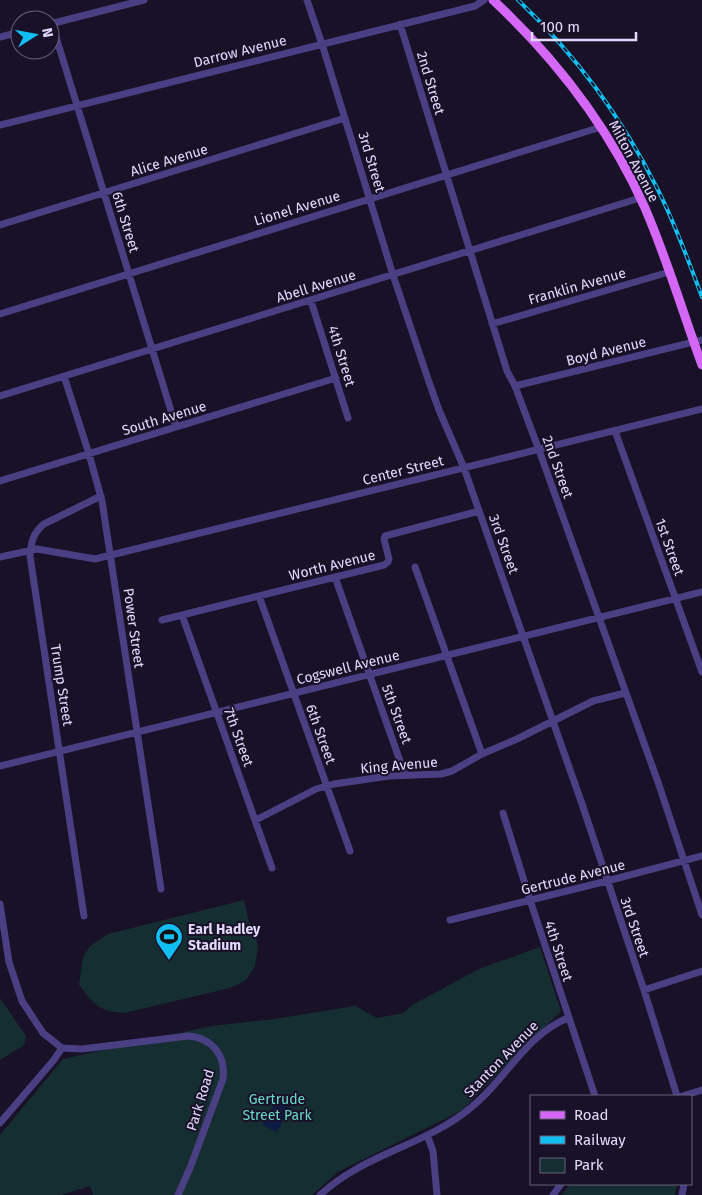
<svg xmlns="http://www.w3.org/2000/svg" width="702" height="1195" font-family="'Fira Sans',sans-serif">
  <style>
    .green { fill: #152e31 }
    .water { fill: #0e1a44 }
    .lines { fill: none; stroke-linecap: round; stroke-linejoin: round }
    .minor { stroke: #4b3f83; stroke-width: 7 }
    .major { stroke: #d467f6; stroke-width: 9 }
    .rail-casing { stroke: #11bef1; stroke-width: 4 }
    .rail { stroke: #181127; stroke-width: 2; stroke-dasharray: 5.5; stroke-linecap: butt }
    .labels { text-anchor: middle; stroke-width: 4; stroke-linejoin: round; paint-order: stroke }
    .street-label { font-size: 14px; fill: #e2dafd; stroke: #181127 }
    .poi-label { font-size: 14px; font-weight: bold; fill: #e2dafd; stroke: #181127; text-anchor: start }
    .park-label { font-size: 14px; fill: #69dacc; stroke: #181127 }
  </style>
  <rect width="100%" height="100%" fill="#181127"/>
  <!-- green -->
  <path class="green" d="M244,900L249,922L254,929L258,947L255,966L246,980L230,988L124,1013C98,1011 95,1005 79,985L83,957L90,946L108,934Z
    M540,947L561,1011L461,1111L338,1172L312,1195H93L90,1186L61,1195H0V1135L63,1059L211,1026L274,1019L355,1006L377,1018L403,1013L414,1004L479,969Z
    M0,998L26,1036L24,1045L0,1060Z
    M570,1184H677L675,1195H562Z"/>
  <!-- water -->
  <path class="water" d="M277,1098L291,1106L277,1132L263,1125Z"/>
  <g class="lines">
    <!-- minor -->
    <path class="minor" d="M307,0L322,44L393,275L429,382L439,410L464,468L582,804L644,990L677,1096
      M50,24L144,0
      M52,24L176,427
      M400,24L507,371L515,386L539,450L659,785L702,915
      M0,37L20,32
      M0,125L475,6L484,0
      M0,225L345,118
      M311,301L348,418
      M0,314L601,127
      M492,324L669,272
      M64,376L89,454L102,501L161,889
      M515,386L702,340
      M0,396L640,198
      M615,431L702,672
      M0,481L336,378
      M0,557L37,549L95,559L702,409
      M415,567L482,754
      M335,577L405,775
      M259,596L350,851
      M182,615L272,868
      M162,620L384,565L388,562L389,559L384,539L385,536L479,511
      M0,766L702,592
      M503,813L530,900L595,1096
      M256,820L316,789L334,784L389,776L441,774L452,771L482,754L517,739L593,701L625,693
      M0,904L9,962L22,1001L43,1033L62,1048L82,1049L188,1036C212,1038 226,1055 223,1079L190,1168L178,1195
      M84,916L30,556C31,542 33,533 44,524L101,496
      M450,920L607,881L702,856
      M644,990L702,971
      M682,1096L702,1090
      M0,1123L53,1061L62,1048
      M427,1135L433,1151L437,1195
      M320,1195C364,1154 423,1146 468,1110C504,1083 525,1035 568,1018
      M553,1195L561,1184
      M682,1195L684,1184"/>
    <!-- major -->
    <path class="major" d="M493,0C557,60 609,127 645,208C667,259 683,313 702,365"/>
    <defs>
      <path id="rail" d="M518,0C575,54 622,118 657,188C675,223 688,260 702,297"/>
    </defs>
    <!-- rail casing -->
    <use href="#rail" class="rail-casing"/>
    <!-- rail -->
    <use href="#rail" class="rail"/>
  </g>
  <!-- icons -->
  <defs>
    <symbol id="stadium-pin" viewBox="-11 -11 22 30"><path d="M0 17L-7.5 6A9.5 9.5 0 1 1 7.5 6Z" fill="#11bef1" stroke="#181127"/><path d="M0-5a6.5 5 0 1 0 0 10a6.5 5 0 1 0 0-10ZM-3.5-1.8h7v3.6h-7Z" fill="#111"/></symbol>
  </defs>
  <g fill-rule="evenodd">
    <use href="#stadium-pin" x="153" y="921" width="32" height="43"/>
  </g>
  <g class="labels">
    <!-- street labels -->
    <g class="street-label">
      <text transform="translate(240 51) rotate(-14)" y="5">Darrow Avenue</text>
      <text transform="translate(431 83) rotate(73)" y="5">2nd Street</text>
      <text transform="translate(169 160) rotate(-17)" y="5">Alice Avenue</text>
      <text transform="translate(634 161) rotate(62)" y="5">Milton Avenue</text>
      <text transform="translate(372 162) rotate(73)" y="5">3rd Street</text>
      <text transform="translate(297 208) rotate(-17)" y="5">Lionel Avenue</text>
      <text transform="translate(126 222) rotate(73)" y="5">6th Street</text>
      <text transform="translate(316 286) rotate(-17)" y="5">Abell Avenue</text>
      <text transform="translate(577 286) rotate(-16)" y="5">Franklin Avenue</text>
      <text transform="translate(606 351) rotate(-14)" y="5">Boyd Avenue</text>
      <text transform="translate(342 356) rotate(73)" y="5">4th Street</text>
      <text transform="translate(164 418) rotate(-17)" y="5">South Avenue</text>
      <text transform="translate(558 467) rotate(70)" y="5">2nd Street</text>
      <text transform="translate(403 470) rotate(-14)" y="5">Center Street</text>
      <text transform="translate(504 544) rotate(70)" y="5">3rd Street</text>
      <text transform="translate(670 547) rotate(70)" y="5">1st Street</text>
      <text transform="translate(332 565) rotate(-14)" y="5">Worth Avenue</text>
      <text transform="translate(134 628) rotate(82)" y="5">Power Street</text>
      <text transform="translate(348 667) rotate(-14)" y="5">Cogswell Avenue</text>
      <text transform="translate(62 685) rotate(81)" y="5">Trump Street</text>
      <text transform="translate(397 714) rotate(70)" y="5">5th Street</text>
      <text transform="translate(321 734) rotate(70)" y="5">6th Street</text>
      <text transform="translate(239 737) rotate(70)" y="5">7th Street</text>
      <text transform="translate(399 765) rotate(-5)" y="5">King Avenue</text>
      <text transform="translate(573 877) rotate(-14)" y="5">Gertrude Avenue</text>
      <text transform="translate(635 927) rotate(71)" y="5">3rd Street</text>
      <text transform="translate(559 951) rotate(72)" y="5">4th Street</text>
      <text transform="translate(501 1059) rotate(-46)" y="5">Stanton Avenue</text>
      <text transform="translate(200 1100) rotate(-73)" y="5">Park Road</text>
    </g>
    <!-- poi labels -->
    <g class="poi-label">
      <text x="188" y="934">Earl Hadley<tspan x="188" dy="16">Stadium</tspan></text>
    </g>
    <!-- park labels -->
    <g class="park-label">
      <text x="277" y="1104">Gertrude<tspan x="277" dy="16">Street Park</tspan></text>
    </g>
  </g>
  <!-- legend -->
  <rect x="530" y="1095" width="162" height="90" fill="#181127" stroke="#69617d"/>
  <rect x="540" y="1111" width="25" height="8" fill="#d467f6" stroke="#69617d"/>
  <text x="574" y="1120" font-size="15" fill="#e2dafd">Road</text>
  <rect x="540" y="1136" width="25" height="8" fill="#11bef1" stroke="#69617d"/>
  <text x="574" y="1145" font-size="15" fill="#e2dafd">Railway</text>
  <rect x="540" y="1158" width="25" height="15" fill="#152e31" stroke="#69617d"/>
  <text x="574" y="1170" font-size="15" fill="#e2dafd">Park</text>
  <!-- north arrow -->
  <g transform="translate(35 35) rotate(79)"><circle r="24" fill="#181127" stroke="#69617d"/>
  <path d="M0-4L9 19L0 12L-9 19Z" fill="#11bef1"/>
  <text y="-8" font-size="14" font-weight="bold" text-anchor="middle" fill="#e2dafd">N</text>
  </g>
  <!-- scale -->
  <path d="M532 32v8h104v-8" fill="none" stroke="#e2dafd" stroke-width="2.5"/>
  <text x="540" y="32" font-size="15" fill="#e2dafd" stroke="#181127" stroke-width="4" paint-order="stroke">100 m</text>
</svg>
